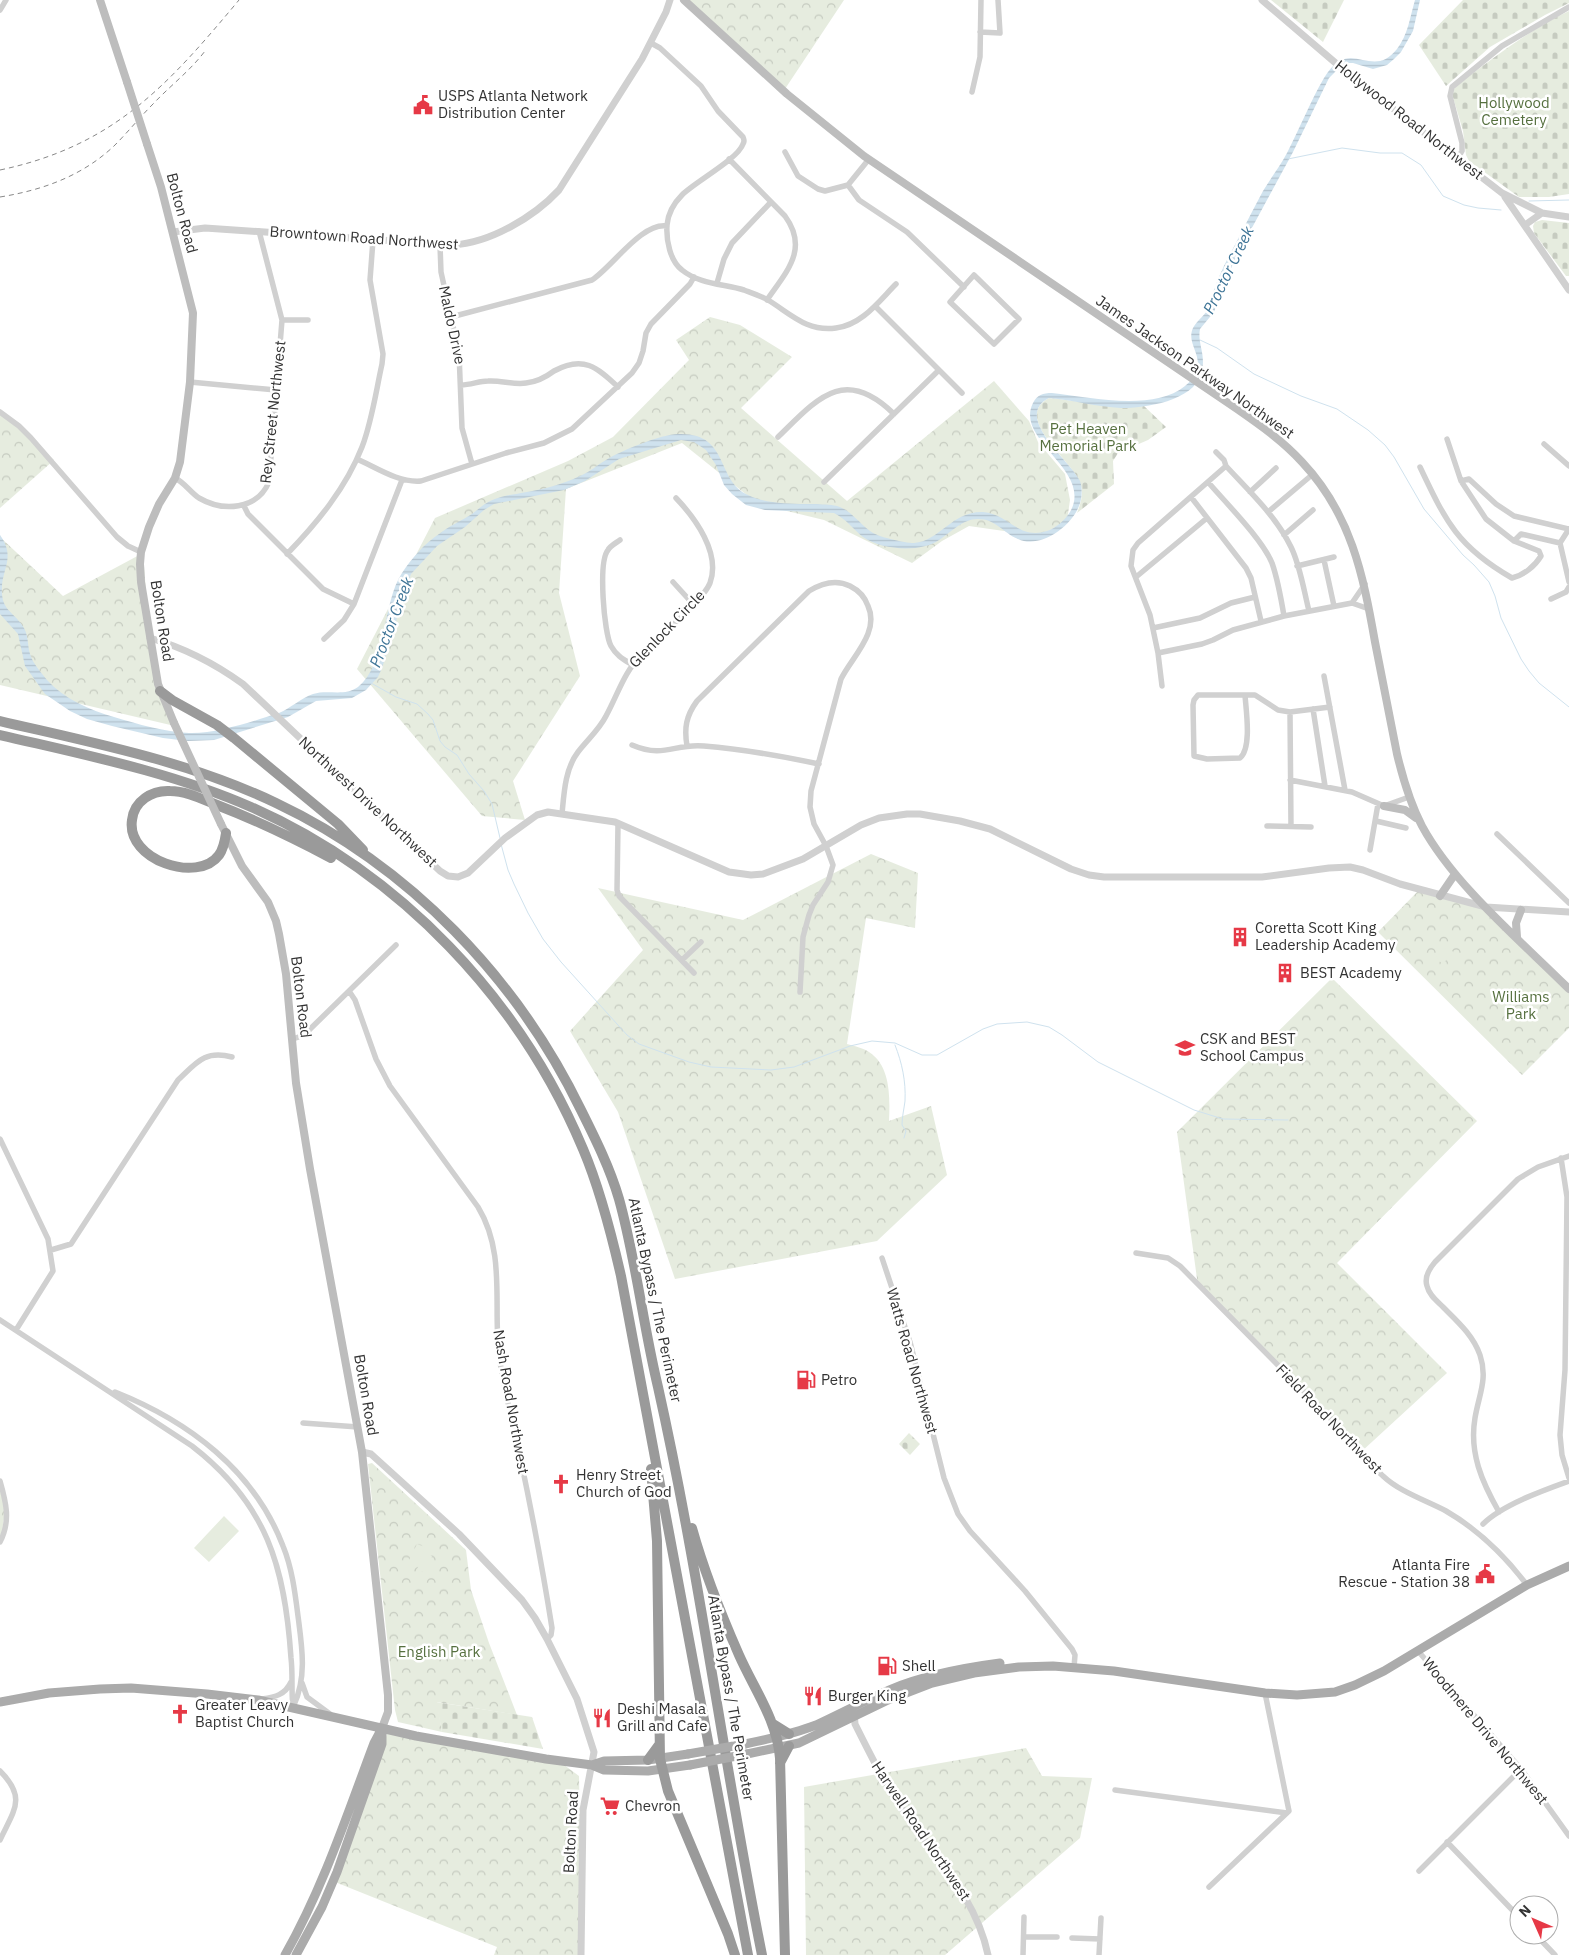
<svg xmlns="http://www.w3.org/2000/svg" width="1569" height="1955" font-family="'IBM Plex Sans',sans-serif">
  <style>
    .forest { fill: url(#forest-crowns) }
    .cemetery { fill: url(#cemetery-stones) }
    .pitch { fill: #e6ecdf }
    .water { fill: url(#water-rules) }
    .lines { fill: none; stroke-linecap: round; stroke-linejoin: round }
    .stream { stroke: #cfe2ee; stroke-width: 1 }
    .minor { stroke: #d0d0d0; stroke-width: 5.5 }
    .tertiary { stroke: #d0d0d0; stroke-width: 7 }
    .secondary { stroke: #bdbdbd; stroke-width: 8 }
    .primary { stroke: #ababab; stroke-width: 9 }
    .motorway { stroke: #9a9a9a; stroke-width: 10 }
    .rail { stroke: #888; stroke-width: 1; stroke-dasharray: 5 4; stroke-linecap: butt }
    .secondary-bridge { stroke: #bdbdbd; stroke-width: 8 }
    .primary-bridge { stroke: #ababab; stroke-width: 9 }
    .labels { text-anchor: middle; stroke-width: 5; stroke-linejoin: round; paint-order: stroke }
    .poi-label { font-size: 15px; fill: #333; stroke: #fff; text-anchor: start }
    .park-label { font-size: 15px; fill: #56703f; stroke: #fff }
    .street-label { font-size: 15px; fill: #333; stroke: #fff }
    .water-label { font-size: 16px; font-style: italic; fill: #3f7597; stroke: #fff }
  </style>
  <defs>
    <pattern id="forest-crowns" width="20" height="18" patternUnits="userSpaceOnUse" patternTransform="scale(1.25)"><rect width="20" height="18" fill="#e6ecdf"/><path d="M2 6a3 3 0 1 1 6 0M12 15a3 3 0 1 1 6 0" fill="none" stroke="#c6cbc0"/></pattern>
    <pattern id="cemetery-stones" width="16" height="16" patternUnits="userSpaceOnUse" patternTransform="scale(1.25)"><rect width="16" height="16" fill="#e6ecdf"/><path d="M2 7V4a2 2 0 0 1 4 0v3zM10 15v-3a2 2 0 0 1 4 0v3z" fill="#c6cbc0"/></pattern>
    <pattern id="water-rules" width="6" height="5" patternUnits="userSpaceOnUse" patternTransform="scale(1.25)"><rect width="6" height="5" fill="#cfe2ee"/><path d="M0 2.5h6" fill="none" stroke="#b2c2cd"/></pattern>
  </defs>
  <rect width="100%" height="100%" fill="#fff"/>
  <!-- forest -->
  <path class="forest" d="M684,0H844L783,92Z
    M710,317L740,325L792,357L741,408L847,501L994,381L1029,421L1038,442L1065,474L1070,500L1067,521L1039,536L969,526L942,541L912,563L824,520L758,504L682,443L566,489L559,593L580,676L513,781L525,820L482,816L357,669L435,518L568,461L613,437L689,360L676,340Z
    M0,413L10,420L54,460L0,508Z
    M0,537L63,596L143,553L149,629L155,683L179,727L0,685Z
    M871,854L918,873L915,928L866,918L847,1044C854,1046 863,1048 869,1052C891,1066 890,1098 889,1121L931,1106L947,1175L877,1241L675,1279L618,1112L570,1031L643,950L598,888L743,920Z
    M1419,890L1485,907L1569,987V1028L1522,1075L1378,932Z
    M1332,978L1477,1121L1337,1263L1447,1373L1361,1452L1198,1286L1177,1132Z
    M372,1463L466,1550L471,1590L489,1643L517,1715L437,1702L442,1732L398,1722L395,1710L368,1464Z
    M0,1484L5,1512L0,1544Z
    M389,1729L556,1759L579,1776L581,1887L579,1955H494L497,1947L330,1880Z
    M1026,1748L1042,1776L1092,1778L1080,1838L945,1955H806L804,1787Z"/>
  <!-- cemetery -->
  <path class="cemetery" d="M1271,0H1344L1323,42Z
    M1463,0H1569V3L1545,15L1490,47L1446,86L1419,45Z
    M1569,11V194L1549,197H1519L1469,161L1466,155L1463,131L1452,94L1454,89L1459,83C1495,58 1528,30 1569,11Z
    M1542,220L1569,223V276H1566L1534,233L1533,226L1535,222Z
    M1049,398C1082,401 1111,409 1144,406L1166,427L1148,440L1118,453L1113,461L1114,484L1077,513C1081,503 1084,493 1080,483C1073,461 1011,418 1049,398Z
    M909,1433L920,1444L910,1455L899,1444Z
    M436,1702L532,1717L543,1749L442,1732Z"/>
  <!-- pitch -->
  <path class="pitch" d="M1448,946L1454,953L1442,964L1436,957Z
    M224,1516L239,1531L209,1562L194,1548Z
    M417,1544L425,1547L416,1568L407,1564Z
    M425,1552L432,1556L425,1573L417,1569Z"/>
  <!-- water -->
  <path class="water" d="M1415,0H1420L1413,31L1401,52L1394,59L1387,65L1373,69L1353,63H1347L1341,66L1329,78L1293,152L1234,261L1214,312L1200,329C1197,344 1207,355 1201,374C1193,401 1146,408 1121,408C1097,407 1073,400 1049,398C1012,417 1070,460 1080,481C1082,486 1082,494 1081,499C1077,523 1042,550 1018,539C1003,533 996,519 978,519C962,519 952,532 939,540C921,553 881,550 863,537C853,529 846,519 834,513L765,510L746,505L732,494L724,485L716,465L706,450L694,442L681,440L619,459L585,481L564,490L494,504L484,510L465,527L437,546L411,574L398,609L396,624L382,668L378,677L366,690L352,698L316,701L288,717L214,740L188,741L163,738L112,726L87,719L70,711L45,694L25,666L18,634L0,614V535C17,559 0,569 2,594C3,610 14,613 22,625C29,634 27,644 30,654C33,664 41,672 47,680C64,699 90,710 114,717C138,724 164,732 189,733C216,734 254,721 279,713C291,708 301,698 313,694C328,689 344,697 358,687C387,664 382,603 402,573C411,559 425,543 439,534C449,526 461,521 472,514C481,507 487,501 498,498C505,495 513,495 521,493C541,490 561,485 580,476C590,472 597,465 606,460C620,451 662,434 678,434C730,432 715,480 748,495C768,505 795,504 817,504C825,505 832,504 840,507C852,512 859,523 870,531C877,537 905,543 914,543C940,541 952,511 983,512C1009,514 1018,540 1047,531C1056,528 1065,520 1070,512C1094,470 1014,441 1033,403C1037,395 1043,393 1052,393C1089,397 1153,412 1185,386C1214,362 1184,347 1193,328C1197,320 1206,315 1209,307C1211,303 1211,297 1213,293C1217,281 1222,269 1228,258C1240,236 1251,213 1263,191C1271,178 1280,166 1287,153C1300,128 1310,102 1324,78C1350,34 1371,82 1397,49C1408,35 1410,17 1415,0Z"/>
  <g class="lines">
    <!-- stream -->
    <path class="stream" d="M1288,159L1342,148L1380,153H1402L1421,165L1443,196L1464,205L1478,208L1501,210
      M1529,201L1569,200
      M1200,340L1217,348L1254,374L1301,396L1337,409L1368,430L1385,445L1394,457L1424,509L1463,555L1474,565L1489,582L1495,596L1501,618L1521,659L1529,671L1539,683L1569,707
      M371,683L396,697L417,704L428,714L433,720L440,741L445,747L457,755L469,774L484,791L492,804L500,838
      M501,844L508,870L514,884L528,913L543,939L561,962L627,1035L639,1044L689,1062L711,1067L771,1070L794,1067L850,1046L872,1041L895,1043L922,1055H937L983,1029L997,1024L1027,1022L1049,1027L1062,1035L1098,1062L1194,1110L1223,1119L1288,1120
      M895,1045C902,1063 906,1081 905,1101C904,1109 902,1117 902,1125L906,1131L904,1138"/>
    <!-- minor -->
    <path class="minor" d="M0,10L6,0
      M980,32L1000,33L998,0
      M651,43L660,48L701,86L718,111L743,137C744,140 745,141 743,144C738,159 695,182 682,195C674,203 668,214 667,225C666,240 670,261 682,270C699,284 724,284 744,290C752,293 761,296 768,300C791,314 807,332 836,328C862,325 879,301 896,284
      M972,92L980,57L981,0
      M785,152L798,176L818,189L825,191L848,185L869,159
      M1458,158L1462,151V143L1450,96L1452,87L1502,46L1569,7
      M729,159L785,216C809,249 787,271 767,300
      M848,185L859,200L907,232L964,287
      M440,245L441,272L459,353L462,428L472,464
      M974,275L1019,319L994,344L950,302Z
      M717,283L724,259L732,243L771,202
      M875,306L962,393
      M451,317L592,280C613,266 642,222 667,226
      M282,320H308
      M190,382L276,390
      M461,385C471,385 479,381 488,381C501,380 513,385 526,383C536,382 546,377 554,371C583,355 597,367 618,387
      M0,412L19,426L31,438L117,537L128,546L141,552
      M778,437C817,399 844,365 894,414
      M1447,439L1461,481L1486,519L1514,541L1521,534L1560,543
      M1544,444L1569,466
      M1216,452L1224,460L1226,466C1249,491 1276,516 1291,547C1300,565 1304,591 1309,611
      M357,459C377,468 399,483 421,481L506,453L544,443L572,429L632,373L639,363L643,351L646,333L651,324L690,284L694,277
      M1420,467C1446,522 1458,547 1512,578C1524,575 1535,566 1541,556L1539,551L1514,541
      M175,478C185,483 190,492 199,498C223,512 257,510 269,482L282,320L259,231
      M1461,481L1469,479L1496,504L1514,516L1569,529
      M824,482L939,370
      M1208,482C1226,503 1262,539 1272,563C1278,580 1281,598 1284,616
      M1250,492L1276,468
      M1191,497L1246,568L1251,578L1261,621
      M244,506L248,514L323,589L354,604
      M1268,512L1313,474
      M1569,529L1560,543L1569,582
      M1284,535L1313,510
      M620,540C616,543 610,546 608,550C598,562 604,633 611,646C616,655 623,659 631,664
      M287,554C317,523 346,488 362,447C372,421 376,391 382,364L383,354L370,280L373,240
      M1324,560L1334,606
      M1297,566L1334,557
      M1136,577L1207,518
      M673,582L693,604
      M1551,599L1566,592L1569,587
      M1352,603L1365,584
      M1153,628L1200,618L1231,603L1255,597
      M324,639L344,620L354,604L402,480
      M1158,653L1150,615L1131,566L1133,550L1138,543L1226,466
      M1324,676L1345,790
      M1162,686L1158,653L1202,644L1213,640L1233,630L1284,616L1352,603L1369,609
      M1245,695C1246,710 1252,748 1240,758L1207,759L1194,756L1193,705L1194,700L1198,695H1255L1278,710L1290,712L1330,707
      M1313,709L1325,786
      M1290,712L1291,826
      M632,745C665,759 674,743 704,746C742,749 781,756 819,764
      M687,746C684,728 686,716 697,701L809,591C822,583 836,579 850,586C858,590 865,597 868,606C880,632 852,657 841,679L811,791L810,807L814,824L826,846L833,865L828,882L813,905L809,915L803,937L800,992
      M1290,780L1352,792L1384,806L1409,797
      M562,814C564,793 565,769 578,752C587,740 599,730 606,716C618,694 624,672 642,654C657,638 703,601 710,583C721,553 695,518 676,498
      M1376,821L1406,828
      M618,824L617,890L619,896L694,973
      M1267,826L1311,827
      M1497,834L1569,903
      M1370,850L1378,804
      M682,960L701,942
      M349,991L355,1000L376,1059L390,1086L478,1207C506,1253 493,1305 499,1356C504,1389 513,1423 520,1456C532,1513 543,1571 552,1628L551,1635L547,1639
      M293,1039L304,1035L396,945
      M0,1139L48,1239L53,1271L16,1330
      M1561,1158L1567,1197L1565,1370L1560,1435L1562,1455L1569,1478
      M51,1250L71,1244L178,1080C197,1062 205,1050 232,1057
      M1136,1253L1168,1258L1180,1266C1233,1320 1286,1374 1340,1428C1356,1443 1367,1462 1383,1476C1400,1492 1425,1500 1446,1511C1477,1529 1505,1556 1527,1585
      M882,1258L910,1342L944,1478L958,1514L970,1531L1025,1591L1072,1649L1075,1655L1074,1667
      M0,1320L192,1446C267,1504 285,1567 291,1658C293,1674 291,1691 293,1707
      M115,1392C188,1421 254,1470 283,1546C292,1568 295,1592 298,1616C302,1647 307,1676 294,1705
      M303,1423L358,1427
      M0,1481C6,1502 11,1521 0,1542
      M1499,1512C1482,1482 1469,1453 1475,1418C1479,1394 1488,1379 1480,1355C1473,1335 1457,1321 1443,1307C1437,1301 1429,1295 1427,1286C1424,1277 1429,1269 1435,1262L1518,1179L1538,1167L1569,1156
      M1483,1524C1502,1505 1544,1490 1569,1481
      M1418,1651L1521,1769L1569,1836
      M302,1683L307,1697L330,1714
      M262,1699C275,1697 285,1695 291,1682
      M0,1771C27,1798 14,1810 0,1840
      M1115,1790L1287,1813
      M1447,1842L1519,1917
      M1419,1871L1521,1769
      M1209,1887L1289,1811L1265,1693
      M1536,1935L1555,1955
      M1024,1937H1057
      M1072,1938L1100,1939
      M1023,1955L1024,1917
      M1099,1955L1101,1918"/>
    <!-- tertiary -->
    <path class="tertiary" d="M1262,0L1352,77L1502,193L1542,213L1569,217
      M1505,197L1569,290
      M1525,225L1542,213
      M173,232L205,228L453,245C490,243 534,217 559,190L642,59L666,12L670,0
      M150,638C185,648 214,663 243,684L440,871L448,876L458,877L468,873L505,838L537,815L548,812L615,822L729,872L751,875L763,874L803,859L861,825L879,818L907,814H920L960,821L990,829L1071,869L1089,875L1104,877H1262L1329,868L1350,867L1363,870L1400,884L1486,907L1569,912
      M362,1452L371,1454L459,1534L522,1600L535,1618L547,1639L577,1699L594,1752L583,1810L581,1955
      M854,1712L855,1724L858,1730C873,1760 888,1790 908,1817C939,1861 977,1901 988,1955"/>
    <!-- secondary -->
    <path class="secondary" d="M100,0L127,82
      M684,0L787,94L864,156L1237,409C1260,425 1283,441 1302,462C1351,514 1363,574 1375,642C1382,679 1390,717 1397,754C1403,779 1410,803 1422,826C1454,885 1521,941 1569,989
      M147,144L161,187L193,313L190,382L180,462L175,478L159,504L149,527L141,552L140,564L141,582L158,684L174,723
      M1384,806L1405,810L1416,818
      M221,824L242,866L268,902L276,921L279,934L286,974L296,1083L310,1169L362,1452L388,1695V1712L382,1728
      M1440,896L1455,874
      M1517,937L1516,923L1521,910"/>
    <!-- primary -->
    <path class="primary" d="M0,1702L49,1693L100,1689L131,1688L207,1694L258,1700L416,1736L546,1759L592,1765L604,1770L648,1771L690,1765
      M745,1744C769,1739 793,1734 816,1725C840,1714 864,1701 889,1690C924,1675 962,1668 1000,1663
      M747,1754L799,1743L888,1700L932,1683L974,1673L1019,1667L1053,1666L1114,1671L1265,1693L1297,1695L1335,1692L1355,1685L1384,1671L1527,1585L1569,1566
      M592,1765L604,1761L648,1760L688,1754
      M285,1955C323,1888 347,1815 374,1743L382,1728
      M296,1955L322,1907L337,1872L382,1744V1729"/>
    <!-- motorway -->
    <path class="motorway" d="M160,691L172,700L217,725L234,738L338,824L363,850
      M0,721C94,743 188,761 276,803C409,866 517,978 581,1110C595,1138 610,1168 619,1199C636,1260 643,1325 658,1387C700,1575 724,1766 762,1955
      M0,735C85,755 171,772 251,807C400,873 520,999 583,1149C600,1189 611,1232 621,1276L748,1955
      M226,833C225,840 224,848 219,855C198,884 126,860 132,820C134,801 152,790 170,791C186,791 202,799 217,805C256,820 293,838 331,858
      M651,1469L657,1541L660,1759L668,1791L728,1934L735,1955
      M692,1528C704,1571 721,1614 739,1655C754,1689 777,1720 780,1758L785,1955
      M773,1724L789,1734
      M648,1760L659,1745
      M780,1763L789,1746"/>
    <!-- rail -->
    <path class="rail" d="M0,170C114,146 168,85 239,0
      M0,197C43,190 82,176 114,146C128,132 140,117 154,103C171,85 190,71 205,51"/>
    <!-- secondary-bridge -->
    <path class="secondary-bridge" d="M127,82L147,144
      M174,723L221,824"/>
    <!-- primary-bridge -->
    <path class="primary-bridge" d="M688,1754L745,1744
      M690,1765L747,1754"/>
  </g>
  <!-- icons -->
  <defs>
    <symbol id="civic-bare" viewBox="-9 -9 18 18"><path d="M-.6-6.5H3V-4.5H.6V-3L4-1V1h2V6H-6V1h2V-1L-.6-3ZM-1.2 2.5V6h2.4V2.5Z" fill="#e63946" stroke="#fff" stroke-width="2.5" paint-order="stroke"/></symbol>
    <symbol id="building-bare" viewBox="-9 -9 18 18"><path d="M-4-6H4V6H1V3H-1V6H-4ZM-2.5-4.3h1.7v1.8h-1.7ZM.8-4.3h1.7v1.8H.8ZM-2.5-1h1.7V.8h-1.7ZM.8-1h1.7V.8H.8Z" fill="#e63946" stroke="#fff" stroke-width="2.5" paint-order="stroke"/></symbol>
    <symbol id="school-bare" viewBox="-9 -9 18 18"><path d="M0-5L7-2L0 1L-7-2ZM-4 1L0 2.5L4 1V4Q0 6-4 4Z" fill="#e63946" stroke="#fff" stroke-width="2.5" paint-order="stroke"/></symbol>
    <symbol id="fuel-bare" viewBox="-9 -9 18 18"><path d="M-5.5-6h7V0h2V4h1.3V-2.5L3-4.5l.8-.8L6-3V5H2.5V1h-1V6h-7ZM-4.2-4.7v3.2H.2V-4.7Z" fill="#e63946" stroke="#fff" stroke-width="2.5" paint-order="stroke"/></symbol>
    <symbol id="church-bare" viewBox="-9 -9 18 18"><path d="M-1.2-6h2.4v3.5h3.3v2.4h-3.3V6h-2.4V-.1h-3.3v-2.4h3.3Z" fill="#e63946" stroke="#fff" stroke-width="2.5" paint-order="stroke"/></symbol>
    <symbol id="restaurant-bare" viewBox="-9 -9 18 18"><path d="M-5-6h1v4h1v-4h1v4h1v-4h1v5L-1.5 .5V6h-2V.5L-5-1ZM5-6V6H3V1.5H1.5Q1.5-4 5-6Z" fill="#e63946" stroke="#fff" stroke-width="2.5" paint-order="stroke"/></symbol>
    <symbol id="supermarket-bare" viewBox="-9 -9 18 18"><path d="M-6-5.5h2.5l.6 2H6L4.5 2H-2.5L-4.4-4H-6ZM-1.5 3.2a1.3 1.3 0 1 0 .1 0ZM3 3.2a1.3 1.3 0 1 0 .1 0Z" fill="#e63946" stroke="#fff" stroke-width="2.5" paint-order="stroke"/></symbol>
  </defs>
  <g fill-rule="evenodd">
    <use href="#civic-bare" x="409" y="91" width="28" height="28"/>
    <use href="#building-bare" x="1226" y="923" width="28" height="28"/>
    <use href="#building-bare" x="1271" y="959" width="28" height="28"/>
    <use href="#school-bare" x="1171" y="1034" width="28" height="28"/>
    <use href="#fuel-bare" x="792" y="1366" width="28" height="28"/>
    <use href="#church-bare" x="547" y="1470" width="28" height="28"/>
    <use href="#civic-bare" x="1471" y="1560" width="28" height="28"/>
    <use href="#fuel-bare" x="873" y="1652" width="28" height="28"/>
    <use href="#restaurant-bare" x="799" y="1682" width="28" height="28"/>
    <use href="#church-bare" x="166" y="1700" width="28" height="28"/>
    <use href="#restaurant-bare" x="588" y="1704" width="28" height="28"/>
    <use href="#supermarket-bare" x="596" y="1792" width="28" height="28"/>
  </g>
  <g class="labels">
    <!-- poi labels -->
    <g class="poi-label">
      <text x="438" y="101">USPS Atlanta Network<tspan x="438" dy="17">Distribution Center</tspan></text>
      <text x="1255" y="933">Coretta Scott King<tspan x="1255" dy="17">Leadership Academy</tspan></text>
      <text x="1300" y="978">BEST Academy</text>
      <text x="1200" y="1044">CSK and BEST<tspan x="1200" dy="17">School Campus</tspan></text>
      <text x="821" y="1385">Petro</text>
      <text x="576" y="1480">Henry Street<tspan x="576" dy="17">Church of God</tspan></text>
      <text x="1470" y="1570" text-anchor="end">Atlanta Fire<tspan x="1470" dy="17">Rescue - Station 38</tspan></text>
      <text x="902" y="1671">Shell</text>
      <text x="828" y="1701">Burger King</text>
      <text x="195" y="1710">Greater Leavy<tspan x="195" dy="17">Baptist Church</tspan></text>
      <text x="617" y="1714">Deshi Masala<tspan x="617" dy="17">Grill and Cafe</tspan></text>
      <text x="625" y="1811">Chevron</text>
    </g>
    <!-- park labels -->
    <g class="park-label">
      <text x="1514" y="108">Hollywood<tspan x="1514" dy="17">Cemetery</tspan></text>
      <text x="1088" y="434">Pet Heaven<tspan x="1088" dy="17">Memorial Park</tspan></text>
      <text x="1521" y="1002">Williams<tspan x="1521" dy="17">Park</tspan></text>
      <text x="439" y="1657">English Park</text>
    </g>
    <!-- street labels -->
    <g class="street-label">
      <text transform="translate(1409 120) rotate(38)" y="5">Hollywood Road Northwest</text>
      <text transform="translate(182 213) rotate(75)" y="5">Bolton Road</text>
      <text transform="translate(364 238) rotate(4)" y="5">Browntown Road Northwest</text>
      <text transform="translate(452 325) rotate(78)" y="5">Maldo Drive</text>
      <text transform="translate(1195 367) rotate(35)" y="5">James Jackson Parkway Northwest</text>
      <text transform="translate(273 412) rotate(-84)" y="5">Rey Street Northwest</text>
      <text transform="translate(162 621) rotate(81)" y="5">Bolton Road</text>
      <text transform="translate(667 629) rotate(-46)" y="5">Glenlock Circle</text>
      <text transform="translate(368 802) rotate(43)" y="5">Northwest Drive Northwest</text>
      <text transform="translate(301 997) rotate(83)" y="5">Bolton Road</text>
      <text transform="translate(655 1300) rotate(78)" y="5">Atlanta Bypass / The Perimeter</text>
      <text transform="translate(912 1361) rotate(74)" y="5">Watts Road Northwest</text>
      <text transform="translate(366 1395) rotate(80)" y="5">Bolton Road</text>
      <text transform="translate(511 1402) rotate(80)" y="5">Nash Road Northwest</text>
      <text transform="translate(1329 1419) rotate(46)" y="5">Field Road Northwest</text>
      <text transform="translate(731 1698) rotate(80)" y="5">Atlanta Bypass / The Perimeter</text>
      <text transform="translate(1485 1731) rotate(50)" y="5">Woodmere Drive Northwest</text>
      <text transform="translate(921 1831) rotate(56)" y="5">Harwell Road Northwest</text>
      <text transform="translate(571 1832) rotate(-87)" y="5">Bolton Road</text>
    </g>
    <!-- water labels -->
    <g class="water-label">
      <text transform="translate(1228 270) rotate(-64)" y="6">Proctor Creek</text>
      <text transform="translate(391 622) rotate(-69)" y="6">Proctor Creek</text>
    </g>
  </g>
  <!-- north arrow -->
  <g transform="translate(1534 1920) rotate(315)"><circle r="24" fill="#ffffff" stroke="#adadad"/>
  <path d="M0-4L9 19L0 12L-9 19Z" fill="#e63946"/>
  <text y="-8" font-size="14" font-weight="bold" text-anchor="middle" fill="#333333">N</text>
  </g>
</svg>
